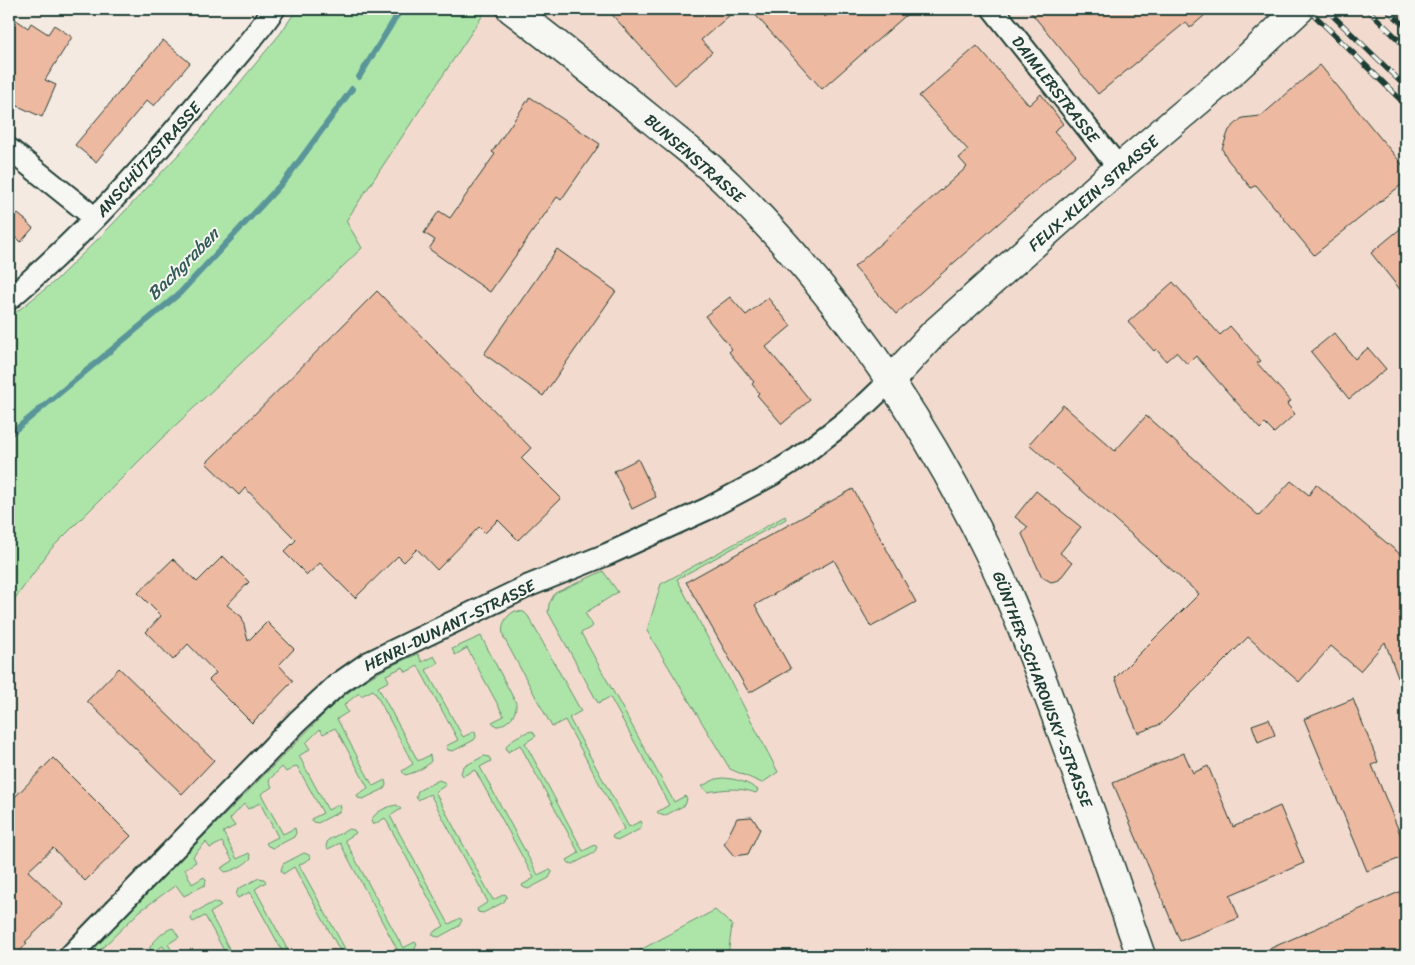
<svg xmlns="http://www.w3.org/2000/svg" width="1415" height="965" font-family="Sriracha,sans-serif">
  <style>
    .built { fill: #f2dbce }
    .green { fill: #ade5a9; stroke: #66916e }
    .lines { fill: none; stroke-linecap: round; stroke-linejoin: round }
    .stream { stroke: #5a9699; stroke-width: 6 }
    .building { fill: #eeb9a1; stroke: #1f3d34 }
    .street-casing { stroke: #1f3d34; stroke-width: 25 }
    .secondary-casing { stroke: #1f3d34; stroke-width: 31 }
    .street { stroke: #f6f6f2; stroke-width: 21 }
    .secondary { stroke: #f6f6f2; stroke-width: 28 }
    .rail-casing { stroke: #1f3d34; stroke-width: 5.5 }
    .rail { stroke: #f6f6f2; stroke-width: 4; stroke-dasharray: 11; stroke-linecap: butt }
    .labels { text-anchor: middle; stroke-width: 4; stroke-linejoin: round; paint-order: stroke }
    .street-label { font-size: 16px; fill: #1f3d34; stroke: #f6f6f2 }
    .water-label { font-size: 18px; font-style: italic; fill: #335b56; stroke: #f6f6f2 }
  </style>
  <rect width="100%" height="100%" fill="#f4eae2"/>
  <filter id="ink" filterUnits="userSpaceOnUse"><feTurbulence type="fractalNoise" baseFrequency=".02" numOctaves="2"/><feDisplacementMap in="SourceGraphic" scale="10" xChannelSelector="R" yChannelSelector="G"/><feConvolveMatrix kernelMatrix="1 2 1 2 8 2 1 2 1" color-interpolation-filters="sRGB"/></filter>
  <g filter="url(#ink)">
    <!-- built -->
    <path class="built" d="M487,9H1406V956H9V607L51,549L160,440L362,248L345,221Z"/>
    <!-- green -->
    <path class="green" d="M297,9H487L346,221L362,248L160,440L51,549L9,607V318L55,281L109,228L195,137L280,34Z
      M785,516L786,519L677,579L778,772L762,783L730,769L647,631L661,584Z
      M603,571L618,592L585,613L593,626L581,633L674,802L685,796L687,799L685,805L664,816L659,814L657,812L669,805L610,697L598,703L548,612L549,604L555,593Z
      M515,611L524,612L528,616L581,711L569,718L629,827L641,821L642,823L640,829L619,840L614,839L612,836L624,829L565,720L552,727L504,638C500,627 504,617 515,611Z
      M481,636L516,703C517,715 509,722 499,726H496L492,722L504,716L467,648L455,655L452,649Z
      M418,654L422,662L434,656L438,663L426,670L463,737L475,731L476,737L474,740L453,751L448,750L446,746L458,740L418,666L406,672L403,667L386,675L389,681L378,687L418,761L430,755L431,761C426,768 414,773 405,775L402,771L413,764L377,696L373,690L361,696L359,693L344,705L348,712L337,719L373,786L385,780L386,785L384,789L363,799L358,798L357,795L368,788L339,734L335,728L323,734L320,729L306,743L310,749L299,756L328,810L340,804L341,809L339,812L318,823L313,822L311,819L323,813L297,766L286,772L282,767L269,780L272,787L261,794L283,834L295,828L296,833L294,837L273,848L268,846L266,843L278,837L260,803L248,809L244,804L230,819L235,826L223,832L237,859L249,853L251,858C245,865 233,871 225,872L221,868L233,861L222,842L210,848L206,842L193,856L196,862L185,869L192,884L204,877L206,880L205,885L184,896L176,885L140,911L94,956H86L331,707C357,683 385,667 418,654Z
      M532,731L536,736L525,743L583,851L595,845L597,847L594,853L573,864L569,863L567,860L579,853L520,745L508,752L506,748C509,739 523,733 532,731Z
      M484,756L489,757L491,761L480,767L538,875L550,869L552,872L549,878L528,889L523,887L522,885L534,878L475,770L463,776L461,773L463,767Z
      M723,778C737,779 747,782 758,790L756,793C739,787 725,789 707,792L702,786L716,779Z
      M439,780L444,782L446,785L435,792L493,900L505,894L507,896L504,902L483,913L478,912L477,909L488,902L430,794L418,800L416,797L418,791Z
      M397,805L401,809L390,816L449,924L460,918L462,920L459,926L439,937L434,936L432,933L444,926L385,818L373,825L371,821C374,812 388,806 397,805Z
      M349,829L354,830L356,833L345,840L403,948L415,942L417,944L414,951L404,956H389L398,951L340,843L328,849L326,846L328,840Z
      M304,853L309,855L311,858L299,865L349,956H343L294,867L283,874L281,870L283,864Z
      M259,878L264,879L266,882L255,889L291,956H285L250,892L238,898L236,895L238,889Z
      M214,902L219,903L221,906L210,913L233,956H227L205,916L193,922L191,919L193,913Z
      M715,910L732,925L728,956H629Z
      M173,928L179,937L168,944L175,956H169L163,946L151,953L150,947C155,940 164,930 173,928Z"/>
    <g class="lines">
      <!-- stream -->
      <path class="stream" d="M359,77L401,9
        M9,435L180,293L286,179L352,89"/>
    </g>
    <!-- building -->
    <path class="building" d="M607,9H737L701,40L712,52L675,85Z
      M750,9H817L825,17L834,9H913L822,89Z
      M1028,9H1212L1190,28L1186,22L1098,94Z
      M9,15L28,28L31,23L48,34L54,25L72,37L45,80L56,85L42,117L9,102Z
      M163,40L190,63L154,106L147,100L96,162L75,145Z
      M977,46L1029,105L1041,94L1063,124L1054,131L1076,155L896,314L854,267L967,167L959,158L968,150L919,96Z
      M1320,65L1406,169V181L1314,255L1256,185L1251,188L1228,160L1222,149L1229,130L1242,118L1261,116Z
      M530,97L600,144L561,200L557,197L490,292L429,249L435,240L424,233L439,211L450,218L495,154L492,152Z
      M9,207L28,222L27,223L33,228L21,242L16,237L9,245Z
      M1406,224V297L1371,253Z
      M557,249L616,291L543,396L484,354Z
      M1173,282L1220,335L1230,326L1261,361L1257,363L1291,401L1287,404L1295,414L1274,433L1265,424L1260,429L1196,356L1187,364L1176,352L1166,361L1156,349L1154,351L1128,322Z
      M377,291L531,448L521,458L561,498L518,540L498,520L485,533L479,527L437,570L417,549L404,562L398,556L355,598L320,563L307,575L284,552L296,540L245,488L239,495L206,463Z
      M730,297L746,315L768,298L791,326L766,347L810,400L782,424L757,395L759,393L752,384L754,382L729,352L732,349L705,316Z
      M1334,333L1355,359L1368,348L1386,369L1349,399L1311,352Z
      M1063,405L1115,451L1146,416L1259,516L1291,481L1309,495L1316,484L1406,559V694H1404L1385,642L1360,671L1331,646L1299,682L1248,637L1161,724L1138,733L1115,678L1199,594L1029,444Z
      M638,459L656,497L632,509L614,471Z
      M853,489L916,602L871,627L834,560L755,605L791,669L749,693L686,582Z
      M1036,491L1081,527L1060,553L1072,563L1059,580L1051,582L1042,577L1022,534L1028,527L1015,517Z
      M223,556L249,582L227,605L242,617L248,641L267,622L294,649L279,665L293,681L252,723L209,680L216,673L188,644L173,660L146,632L161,616L138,593L173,559L197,582Z
      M119,668L214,760L182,794L87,701Z
      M1353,699L1378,762L1372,765L1401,836L1406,832V856L1367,871L1304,719Z
      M1269,719L1275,735L1258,742L1252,725Z
      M1184,753L1193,773L1208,766L1233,827L1280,806L1304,863L1230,895L1239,918L1180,941L1113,783Z
      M53,758L131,836L85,881L53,848L28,871L64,905L25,942L27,943L16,956H9V803Z
      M752,817L760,829L748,854L734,856L724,844L737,818Z
      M1406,889V956H1253Z"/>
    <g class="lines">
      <defs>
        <path id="street" d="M993,9L1119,168
          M9,149L95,218
          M9,299C83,236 149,163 210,88C232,62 255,37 274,9
          M70,956L298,721L338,684L368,663L528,586L608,554L707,509L773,474L798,458L841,425L867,403L890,381"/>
        <path id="secondary" d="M511,9C559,45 606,83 653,121C678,142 706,162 729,185C836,291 922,416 988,551C1015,606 1036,663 1057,719C1086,798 1114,877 1141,956
          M890,381L933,334L1119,168L1227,77L1300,9"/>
      </defs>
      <!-- street casing -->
      <use href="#street" class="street-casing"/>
      <!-- secondary casing -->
      <use href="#secondary" class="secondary-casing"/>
      <!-- street -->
      <use href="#street" class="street"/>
      <!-- secondary -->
      <use href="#secondary" class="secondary"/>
      <defs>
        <path id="rail" d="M1308,9L1406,105
          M1326,9L1406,87
          M1367,9L1406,47
          M1387,9L1406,27"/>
      </defs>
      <!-- rail casing -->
      <use href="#rail" class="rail-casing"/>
      <!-- rail -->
      <use href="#rail" class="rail"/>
    </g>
  </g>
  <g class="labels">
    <!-- street labels -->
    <g class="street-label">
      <text transform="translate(1056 89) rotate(52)" y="6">DAIMLERSTRASSE</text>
      <text transform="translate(695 158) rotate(41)" y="6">BUNSENSTRASSE</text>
      <text transform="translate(148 159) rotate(-48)" y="6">ANSCHÜTZSTRASSE</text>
      <text transform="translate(1093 193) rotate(-41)" y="6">FELIX-KLEIN-STRASSE</text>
      <text transform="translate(449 625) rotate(-26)" y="6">HENRI-DUNANT-STRASSE</text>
      <text transform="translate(1043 689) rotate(69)" y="6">GÜNTHER-SCHAROWSKY-STRASSE</text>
    </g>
    <!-- water labels -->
    <g class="water-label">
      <text transform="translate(183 264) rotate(-45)" y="6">Bachgraben</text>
    </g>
  </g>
  <!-- margin -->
  <rect width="1415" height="965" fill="none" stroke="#f6f6f2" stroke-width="30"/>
  <rect x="15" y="15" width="1385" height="935" fill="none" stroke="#1f3d34" stroke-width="2" filter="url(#ink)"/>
</svg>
